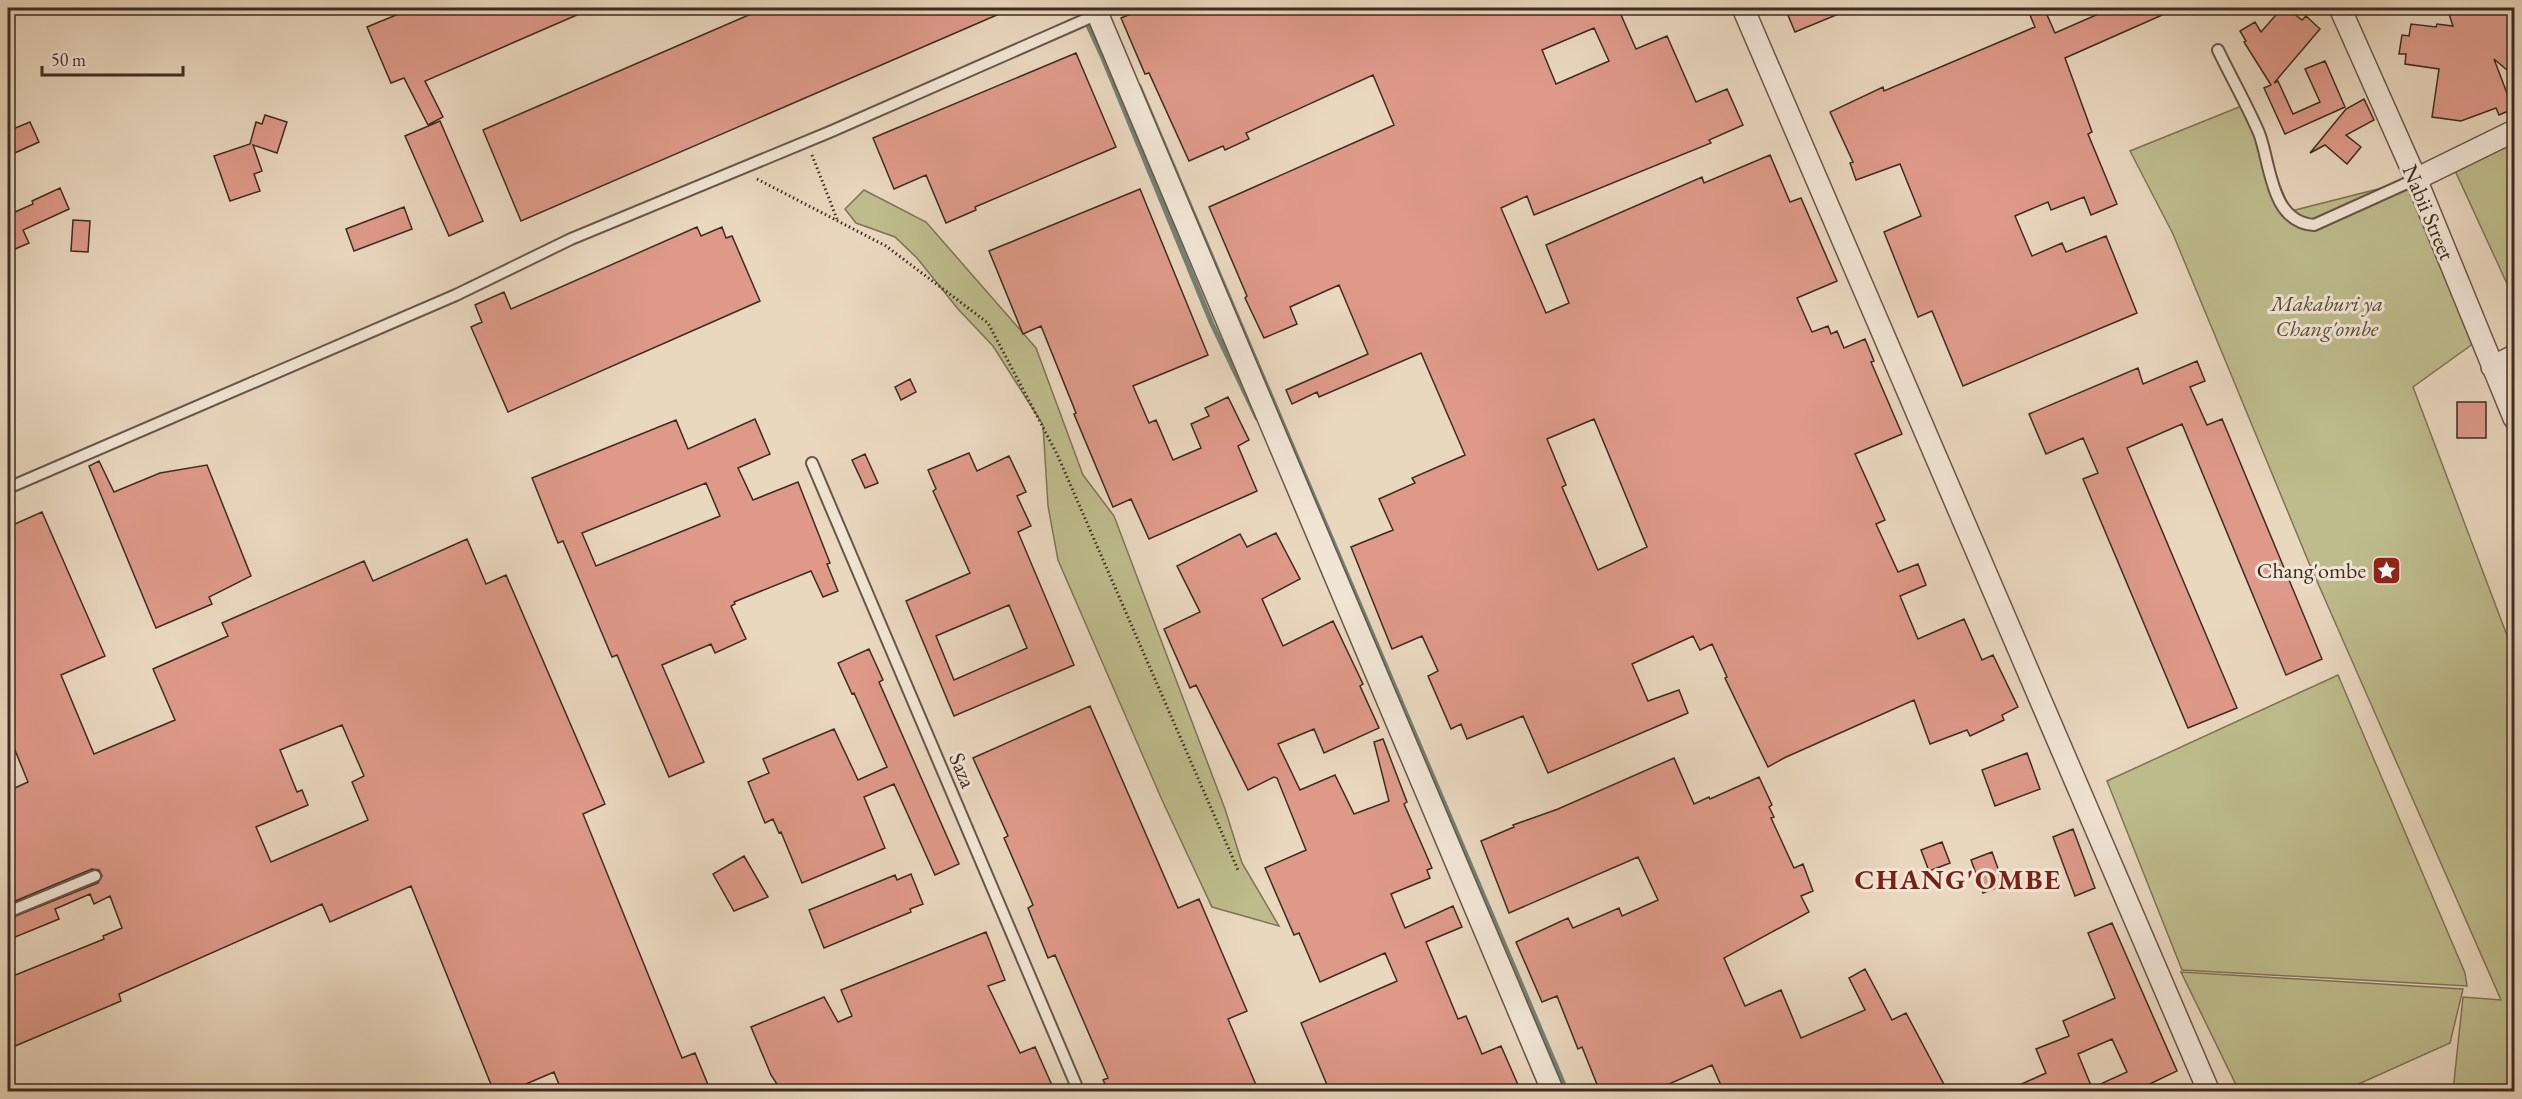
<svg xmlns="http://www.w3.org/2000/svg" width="2522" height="1099" font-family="'EB Garamond',serif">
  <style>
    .green { fill: #bebc8c; stroke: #7e7456; stroke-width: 1.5 }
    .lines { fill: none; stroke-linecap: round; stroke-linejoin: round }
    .stream { stroke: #748174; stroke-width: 5 }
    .building { fill: #de9989; stroke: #3d2c21; stroke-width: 1.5; fill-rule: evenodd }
    .service-casing { stroke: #685748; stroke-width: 14 }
    .minor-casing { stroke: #685748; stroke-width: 24 }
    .path { stroke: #3d2c21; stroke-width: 3; stroke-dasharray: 1.5 3; stroke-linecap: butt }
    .service { stroke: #f1e5d5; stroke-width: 10 }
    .minor { stroke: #f1e5d5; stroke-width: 21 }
    .labels { text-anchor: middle; stroke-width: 6; stroke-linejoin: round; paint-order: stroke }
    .street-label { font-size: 22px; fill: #3d2c21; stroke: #f1e5d5 }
    .park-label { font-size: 22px; font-style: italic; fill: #574936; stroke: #f1e5d5 }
    .poi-label { font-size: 22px; fill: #3d2c21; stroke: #f1e5d5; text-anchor: end }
    .district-label { font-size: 28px; font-weight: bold; letter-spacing: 1.5px; fill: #7a1f14; stroke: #f1e5d5 }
  </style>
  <rect width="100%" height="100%" fill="#e9d7be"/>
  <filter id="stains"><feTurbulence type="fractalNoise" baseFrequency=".00333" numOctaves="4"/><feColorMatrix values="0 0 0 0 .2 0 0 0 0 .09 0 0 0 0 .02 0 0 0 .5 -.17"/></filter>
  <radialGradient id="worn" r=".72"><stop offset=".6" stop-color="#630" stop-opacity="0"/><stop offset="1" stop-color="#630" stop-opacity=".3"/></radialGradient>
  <!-- green -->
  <path class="green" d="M2244,105L2291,211L2406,182L2481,338L2413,387L2514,654V1091H2453L2463,997L2501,1000L2309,563L2173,234L2130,151Z
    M2514,132V299L2452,164Z
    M864,190L926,222L1036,348L1083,475L1114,516L1225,809L1242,863L1279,926L1212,907L1162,800L1058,560L1048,506L1043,425L993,346L958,309L917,258L895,237L856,223L845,209Z
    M2338,675L2465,973L2467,986L2182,970L2107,781Z
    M2181,972L2463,989L2450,1043L2343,1091H2239Z"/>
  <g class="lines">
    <!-- stream -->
    <path class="stream" d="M1080,8L1103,58L1212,324L1257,418
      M1139,86L1567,1092"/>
  </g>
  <!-- building -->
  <path class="building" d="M413,8H593L425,81L443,117L428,125L404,78L391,83L367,27Z
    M765,8H1013L521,221L483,130Z
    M1145,8H1618L1636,49L1667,36L1696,102L1727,89L1743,125L1709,140L1711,143L1534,215L1527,196L1501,208L1546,313L1569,303L1546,245L1702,177L1704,183L1770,155L1790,202L1801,198L1837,281L1797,298L1812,332L1828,326L1831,334L1837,331L1844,348L1865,339L1874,361L1871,362L1902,434L1855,454L1885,520L1876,524L1898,572L1918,564L1926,585L1900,596L1918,639L1964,619L1982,660L1993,655L2018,707L2002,715L2004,720L1970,736L1967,730L1930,744L1914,700L1784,758L1768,767L1725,678L1727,677L1712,644L1700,650L1693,636L1632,664L1648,701L1679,690L1688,713L1548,773L1523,716L1467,739L1461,724L1451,729L1428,676L1438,671L1422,636L1392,649L1351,547L1393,530L1379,499L1415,483L1412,478L1465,455L1421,353L1319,397L1317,392L1292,404L1286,390L1368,354L1339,285L1290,307L1297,324L1264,338L1245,298L1247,296L1209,207L1394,125L1373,75L1246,133L1249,139L1225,150L1223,146L1189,161L1149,73L1145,74L1121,18ZM1594,28L1609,61L1556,84L1542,50ZM1594,419L1647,547L1598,570L1562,487L1566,485L1547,439Z
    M1785,8H1853L1795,32Z
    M2027,8H2044L2055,33L2112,8H2178L2065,58L2092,132L2088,134L2117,204L2091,215L2084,197L2051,210L2048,202L2015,216L2032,256L2062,243L2066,252L2106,236L2137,313L1963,386L1932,311L1918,317L1884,232L1921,216L1900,164L1856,180L1850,163L1853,162L1830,112L1883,87L1884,91L2035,27Z
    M2282,8H2287L2302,20L2306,16L2320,29L2274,83L2278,81L2293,114L2320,102L2305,69L2325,61L2345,107L2285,134L2264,88L2271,85L2244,42L2246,41L2240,31L2255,22L2261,32Z
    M2447,8H2514V76L2494,59L2513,109L2499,115L2496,108L2461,121L2432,117L2439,69L2405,64L2406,54H2399L2402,35L2409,36L2411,24L2436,27L2437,24L2453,26Z
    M1076,53L1116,147L975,207L976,210L946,223L926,175L894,189L873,138Z
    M2364,99L2374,120L2346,135L2361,147L2347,164L2325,145L2310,153L2346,109Z
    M265,115L287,122L277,153L253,145L262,171L254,174L260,191L230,201L214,156L250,144L256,122L262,124Z
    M440,121L483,221L449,236L405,136Z
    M30,122L39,142L8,156V131Z
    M60,188L69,209L23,230L29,243L8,252V194L15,212L33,204L32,201Z
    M1140,189L1208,355L1133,386L1149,423L1156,420L1173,460L1201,448L1191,424L1209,416L1205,408L1228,397L1249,440L1238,446L1257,491L1149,539L1131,499L1113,507L1074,414L1076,413L1041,326L1023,334L989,251Z
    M404,207L412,229L354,251L346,229Z
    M73,220L90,221L88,252L71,251Z
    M697,227L701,236L722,227L726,238L732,236L760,301L508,412L471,327L482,322L475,305L504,292L511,309Z
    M2197,361L2205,381L2190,387L2207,425L2222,419L2322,659L2286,675L2182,424L2127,448L2237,708L2188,728L2083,479L2098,473L2083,438L2046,454L2029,414L2138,368L2143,384Z
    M910,379L916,392L901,400L895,387Z
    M2457,402H2486V438H2457Z
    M755,419L770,454L738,468L753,500L798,482L830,563L827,564L838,591L823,597L811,571L734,602L735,604L731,606L746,639L715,653L711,644L662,665L704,762L669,777L617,655L612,657L563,541L558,543L532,478L676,420L688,449ZM706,483L720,516L596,566L582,533Z
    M969,453L977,471L1009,456L1026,492L1017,496L1031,526L1018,532L1074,665L954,716L906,601L970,573L933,491L936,489L928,470ZM1009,605L1027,648L954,680L936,636Z
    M865,454L878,483L865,488L852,460Z
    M99,461L114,492L160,473L207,465L251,576L209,597L212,604L156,628L89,466Z
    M42,512L105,656L61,675L94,754L175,720L153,669L228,636L222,623L364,561L373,581L467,539L486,584L506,575L605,804L583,814L682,1058L695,1053L711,1092H562L554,1072L507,1092H494L411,886L330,922L322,904L119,994L121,1001L8,1049V978L104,939L103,936L122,928L110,896L94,904L90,894L55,909L59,919L8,940V919L98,883L102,876L99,870L92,869L8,904V791L28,782L8,733V527ZM342,725L364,776L352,782L368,820L271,862L256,827L308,805L302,790L297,792L280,750Z
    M1276,533L1300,579L1262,599L1283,646L1333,621L1363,684L1360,686L1379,728L1324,753L1314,729L1278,744L1300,790L1335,775L1354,814L1389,801L1374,742L1383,739L1407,802L1404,804L1432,868L1427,870L1430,878L1391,894L1405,928L1453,906L1462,927L1426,942L1458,1019L1466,1016L1482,1054L1501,1046L1519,1087L1508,1092H1330L1301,1023L1397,981L1385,953L1320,982L1299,933L1294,935L1265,868L1306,850L1277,778L1274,777L1248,790L1196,685L1190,688L1164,629L1200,612L1177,566L1240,534L1247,547Z
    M869,649L883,680L879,682L959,864L935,875L894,784L864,797L885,848L802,883L781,832L779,833L773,819L765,823L748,782L769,773L763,759L834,729L858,780L887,767L854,693L852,694L838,663Z
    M1090,706L1178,908L1199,899L1247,1011L1228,1019L1259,1092H1109L1103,1080L1108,1078L1055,955L1048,958L1028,908L1033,905L1004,838L1008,836L973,758Z
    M2027,753L2040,789L1995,806L1982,770Z
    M1674,758L1694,804L1709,797L1710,799L1759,777L1772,805L1769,807L1774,817L1771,818L1794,868L1803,864L1813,891L1801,896L1809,912L1724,958L1745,1006L1781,990L1801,1038L1865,1010L1849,978L1865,969L1892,1020L1906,1013L1948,1092H1724L1712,1065L1651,1092H1600L1582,1047L1578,1049L1557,996L1542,1002L1516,942L1568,918L1573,928L1619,908L1622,916L1658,900L1638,857L1509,913L1481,841L1514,827L1513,825L1558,809Z
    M2073,829L2095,888L2075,896L2053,837Z
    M1942,842L1950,863L1929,871L1921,850Z
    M1992,852L2004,885L1983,893L1971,860Z
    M744,856L768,897L734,911L713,874Z
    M911,874L923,904L910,909L911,912L824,948L809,910L895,875L897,880Z
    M2112,923L2177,1071L2133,1092H2004L2046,1073L2036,1049L2069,1036L2063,1021L2115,998L2088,933ZM2112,1039L2127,1072L2092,1088L2078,1054Z
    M986,932L1005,980L988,986L1020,1053L1035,1047L1055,1092H782L771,1075L751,1027L824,997L838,1022L852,1016L841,990Z"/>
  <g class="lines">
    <defs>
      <path id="service" d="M2218,50C2231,77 2247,105 2259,133C2271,164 2270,222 2314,225L2416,179
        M812,463L1079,1092
        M8,488L456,295L571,239L832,131L1098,14
        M8,912L95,876"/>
      <path id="minor" d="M1095,8L1553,1092
        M1743,8L2209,1092
        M2340,8L2416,179L2514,418
        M2416,179L2514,131
        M2492,367L2514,356"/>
    </defs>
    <!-- service casing -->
    <use href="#service" class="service-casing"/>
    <!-- minor casing -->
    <use href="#minor" class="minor-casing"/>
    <!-- path -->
    <path class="path" d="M812,155L837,219
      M757,179L886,246L988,323L1057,454L1238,870"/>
    <!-- service -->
    <use href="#service" class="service"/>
    <!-- minor -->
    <use href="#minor" class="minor"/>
  </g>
  <!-- icons -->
  <defs>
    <symbol id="sight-square" viewBox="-11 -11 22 22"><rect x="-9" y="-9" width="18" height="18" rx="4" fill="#8f2418" stroke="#f1e5d5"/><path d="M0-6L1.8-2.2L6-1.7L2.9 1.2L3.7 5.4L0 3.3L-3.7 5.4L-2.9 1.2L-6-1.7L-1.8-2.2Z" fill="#fff"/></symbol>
  </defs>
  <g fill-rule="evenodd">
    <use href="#sight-square" x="2370" y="554" width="33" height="33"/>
  </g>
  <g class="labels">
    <!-- street labels -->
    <g class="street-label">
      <text transform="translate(2429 212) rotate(67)" y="8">Nabii Street</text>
      <text transform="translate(963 770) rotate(67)" y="8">Saza</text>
    </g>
    <!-- park labels -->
    <g class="park-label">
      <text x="2327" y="311">Makaburi ya<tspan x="2327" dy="25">Chang'ombe</tspan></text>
    </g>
    <!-- poi labels -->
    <g class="poi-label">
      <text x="2366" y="578">Chang'ombe</text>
    </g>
    <!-- district labels -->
    <g class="district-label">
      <text x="1958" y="889">CHANG'OMBE</text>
    </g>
  </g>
  <!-- margin -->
  <rect width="2522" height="1099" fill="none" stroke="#e9d7be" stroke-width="30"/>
  <rect x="9" y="9" width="2504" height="1081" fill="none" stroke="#3d2c21" stroke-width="3"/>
  <rect x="15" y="15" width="2492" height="1069" fill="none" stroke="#3d2c21" stroke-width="1.5"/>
  <!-- scale -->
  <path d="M42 66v9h141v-9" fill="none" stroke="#3d2c21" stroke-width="3"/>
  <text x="51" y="66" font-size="18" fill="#3d2c21" stroke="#f1e5d5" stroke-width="4.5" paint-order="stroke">50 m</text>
  <rect width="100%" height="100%" filter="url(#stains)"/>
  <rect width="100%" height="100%" fill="url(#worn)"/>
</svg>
